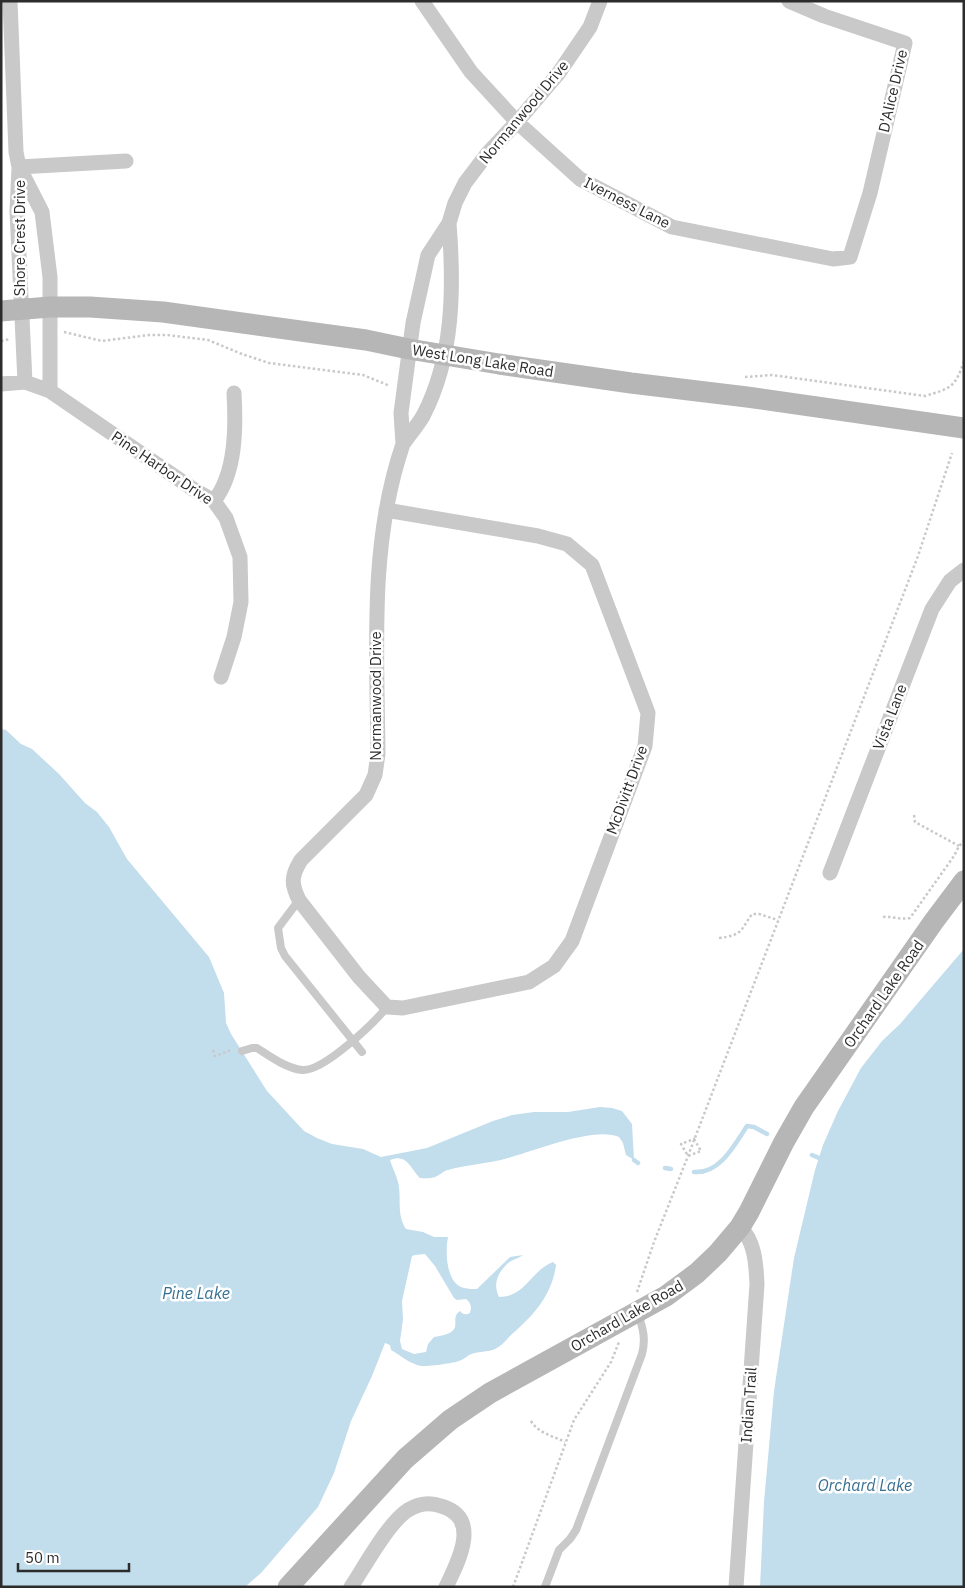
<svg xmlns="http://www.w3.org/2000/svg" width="965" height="1588" font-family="'IBM Plex Sans',sans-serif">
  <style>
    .water { fill: #c2ddec; fill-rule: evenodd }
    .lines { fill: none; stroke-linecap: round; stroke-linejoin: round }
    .stream { stroke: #c2ddec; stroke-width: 4.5 }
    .path { stroke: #c9c9c9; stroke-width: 2.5; stroke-dasharray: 2.5 2.5; stroke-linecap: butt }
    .lane { stroke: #c9c9c9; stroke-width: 8 }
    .street { stroke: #c9c9c9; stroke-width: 15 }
    .secondary { stroke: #b6b6b6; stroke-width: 21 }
    .labels { text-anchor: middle; stroke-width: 5; stroke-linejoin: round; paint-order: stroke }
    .street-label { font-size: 15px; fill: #2c2c2c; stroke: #fff }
    .water-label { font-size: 16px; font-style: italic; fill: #366f91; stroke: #fff }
  </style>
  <rect width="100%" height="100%" fill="#fff"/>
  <!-- water -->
  <path class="water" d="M1,729L6,730L21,744L32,749L59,774L85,803L97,812L109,827L127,859L209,957L224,993L226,1023L231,1034L267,1091L304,1131L317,1138L332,1144L363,1149L381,1157L427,1148L493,1121L512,1115L534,1112H568L600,1107L612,1108L622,1111L632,1124L634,1160L626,1155L623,1143L619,1137C595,1126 534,1151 508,1158C489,1164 468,1164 448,1170C443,1171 440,1175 435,1177C430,1179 424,1178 420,1178C410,1168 407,1153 390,1160C392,1167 396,1174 398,1182C402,1198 396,1214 406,1229L423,1232L434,1237H448C445,1252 446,1284 464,1288C468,1289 473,1289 477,1289L510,1257L523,1255C518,1259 510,1260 506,1265C497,1274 493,1285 499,1297C526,1297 530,1271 553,1262L556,1265C552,1295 534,1315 512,1334C507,1339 502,1346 495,1349C489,1352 477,1351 469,1355C466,1357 462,1360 459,1361C454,1363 426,1367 421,1366C410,1364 400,1355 391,1350L390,1345L385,1343L372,1376L351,1421L334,1473L318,1507L261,1573L246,1586L1,1587ZM425,1254L435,1266L454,1298L457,1300L466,1299C471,1303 472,1307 470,1313C466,1315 463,1315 460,1311C447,1320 469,1332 434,1337L428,1344L426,1352L414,1354L402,1349L400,1341L403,1319L402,1301L412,1256L415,1255Z
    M964,949V1587H760L764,1502L774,1391L794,1258L815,1170L823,1145L838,1111L861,1068L882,1041L900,1024Z"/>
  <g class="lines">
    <!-- stream -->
    <path class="stream" d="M812,1155L819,1158
      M634,1160L638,1163
      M665,1168L671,1169
      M694,1172C720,1174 735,1144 747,1126L754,1127L767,1134"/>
    <!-- path -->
    <path class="path" d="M64,332L102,341L149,335H167L208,340L242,354L269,363L363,375L390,386
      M1,341L10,339
      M745,377L772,375L925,396C951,388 955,388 964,361
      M914,815L915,822L959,846
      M883,917C892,916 900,920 910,918L954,856L959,846L964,841
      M719,938C743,935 740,931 752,914H759L778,920
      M213,1050L215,1056L231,1050
      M694,1139L701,1151L688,1156L681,1144Z
      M637,1292L654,1242L688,1156L918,556L952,453
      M531,1421C538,1433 553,1436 565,1442
      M513,1587L574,1420L611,1362L619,1342"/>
    <!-- lane -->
    <path class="lane" d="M299,900L278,928L281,948L285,956L362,1052
      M242,1051L252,1048H257C271,1057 286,1068 302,1070C323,1072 374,1023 387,1007
      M545,1587L559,1550L570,1539L576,1530L642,1354C646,1339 643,1328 638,1314"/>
    <!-- street -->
    <path class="street" d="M10,1L16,152L19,167L42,212L50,277V391
      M422,1L471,72L517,122L580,179L672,227L833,259L850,257L870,193L905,43L824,16L789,1
      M19,167L126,161
      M19,168L17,211L25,382
      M449,223C454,287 454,357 423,416C418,425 409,435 403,444L401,413L413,323L428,255Z
      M449,223L455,203L465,183L487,154L517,122L558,74L590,27L600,1
      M1,384L25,382L50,391L193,489L214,501L226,518L240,557L241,602L234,637L221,677
      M214,501C236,473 236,428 234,393
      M386,510L538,536L567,544L592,565L648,713L645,746L572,941L554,966L529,982L403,1008L387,1007L359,977L299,900C291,884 291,876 301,860L366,795L375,775L378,754C377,650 369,543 403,444
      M830,873L932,609L950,581L964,570
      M351,1587C365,1566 388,1523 408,1510C418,1504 430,1502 441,1506C482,1518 458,1562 446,1587
      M736,1587L757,1284C756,1264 755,1241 740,1227"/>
    <!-- secondary -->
    <path class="secondary" d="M1,311L50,307H90L163,312L366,340L409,349L499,364L631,383L747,397L964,428
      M288,1587L405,1459L450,1420L490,1393L666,1296L697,1273L718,1253L740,1227L749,1212L784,1142L804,1107L934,921L964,881"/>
  </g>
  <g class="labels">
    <!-- street labels -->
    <g class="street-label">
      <text transform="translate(893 91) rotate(-77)" y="5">D'Alice Drive</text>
      <text transform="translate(524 112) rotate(-50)" y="5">Normanwood Drive</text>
      <text transform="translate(627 203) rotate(27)" y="5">Iverness Lane</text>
      <text transform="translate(20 238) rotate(-90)" y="5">Shore Crest Drive</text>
      <text transform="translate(483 361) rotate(9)" y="5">West Long Lake Road</text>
      <text transform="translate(162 468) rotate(34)" y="5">Pine Harbor Drive</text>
      <text transform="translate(376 696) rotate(-90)" y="5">Normanwood Drive</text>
      <text transform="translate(890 717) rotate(-69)" y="5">Vista Lane</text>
      <text transform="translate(627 790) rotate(-70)" y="5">McDivitt Drive</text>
      <text transform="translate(884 994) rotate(-55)" y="5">Orchard Lake Road</text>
      <text transform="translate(627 1316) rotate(-30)" y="5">Orchard Lake Road</text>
      <text transform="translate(749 1405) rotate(-86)" y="5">Indian Trail</text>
    </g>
    <!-- water labels -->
    <g class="water-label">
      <text x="196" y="1299">Pine Lake</text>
      <text x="865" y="1491">Orchard Lake</text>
    </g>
  </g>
  <!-- border -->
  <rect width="965" height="1588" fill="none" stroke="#2c2c2c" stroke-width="5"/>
  <!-- scale -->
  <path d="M18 1563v8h111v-8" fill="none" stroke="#2c2c2c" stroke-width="2.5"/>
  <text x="25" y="1563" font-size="15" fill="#2c2c2c" stroke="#ffffff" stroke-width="4" paint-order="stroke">50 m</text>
</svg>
